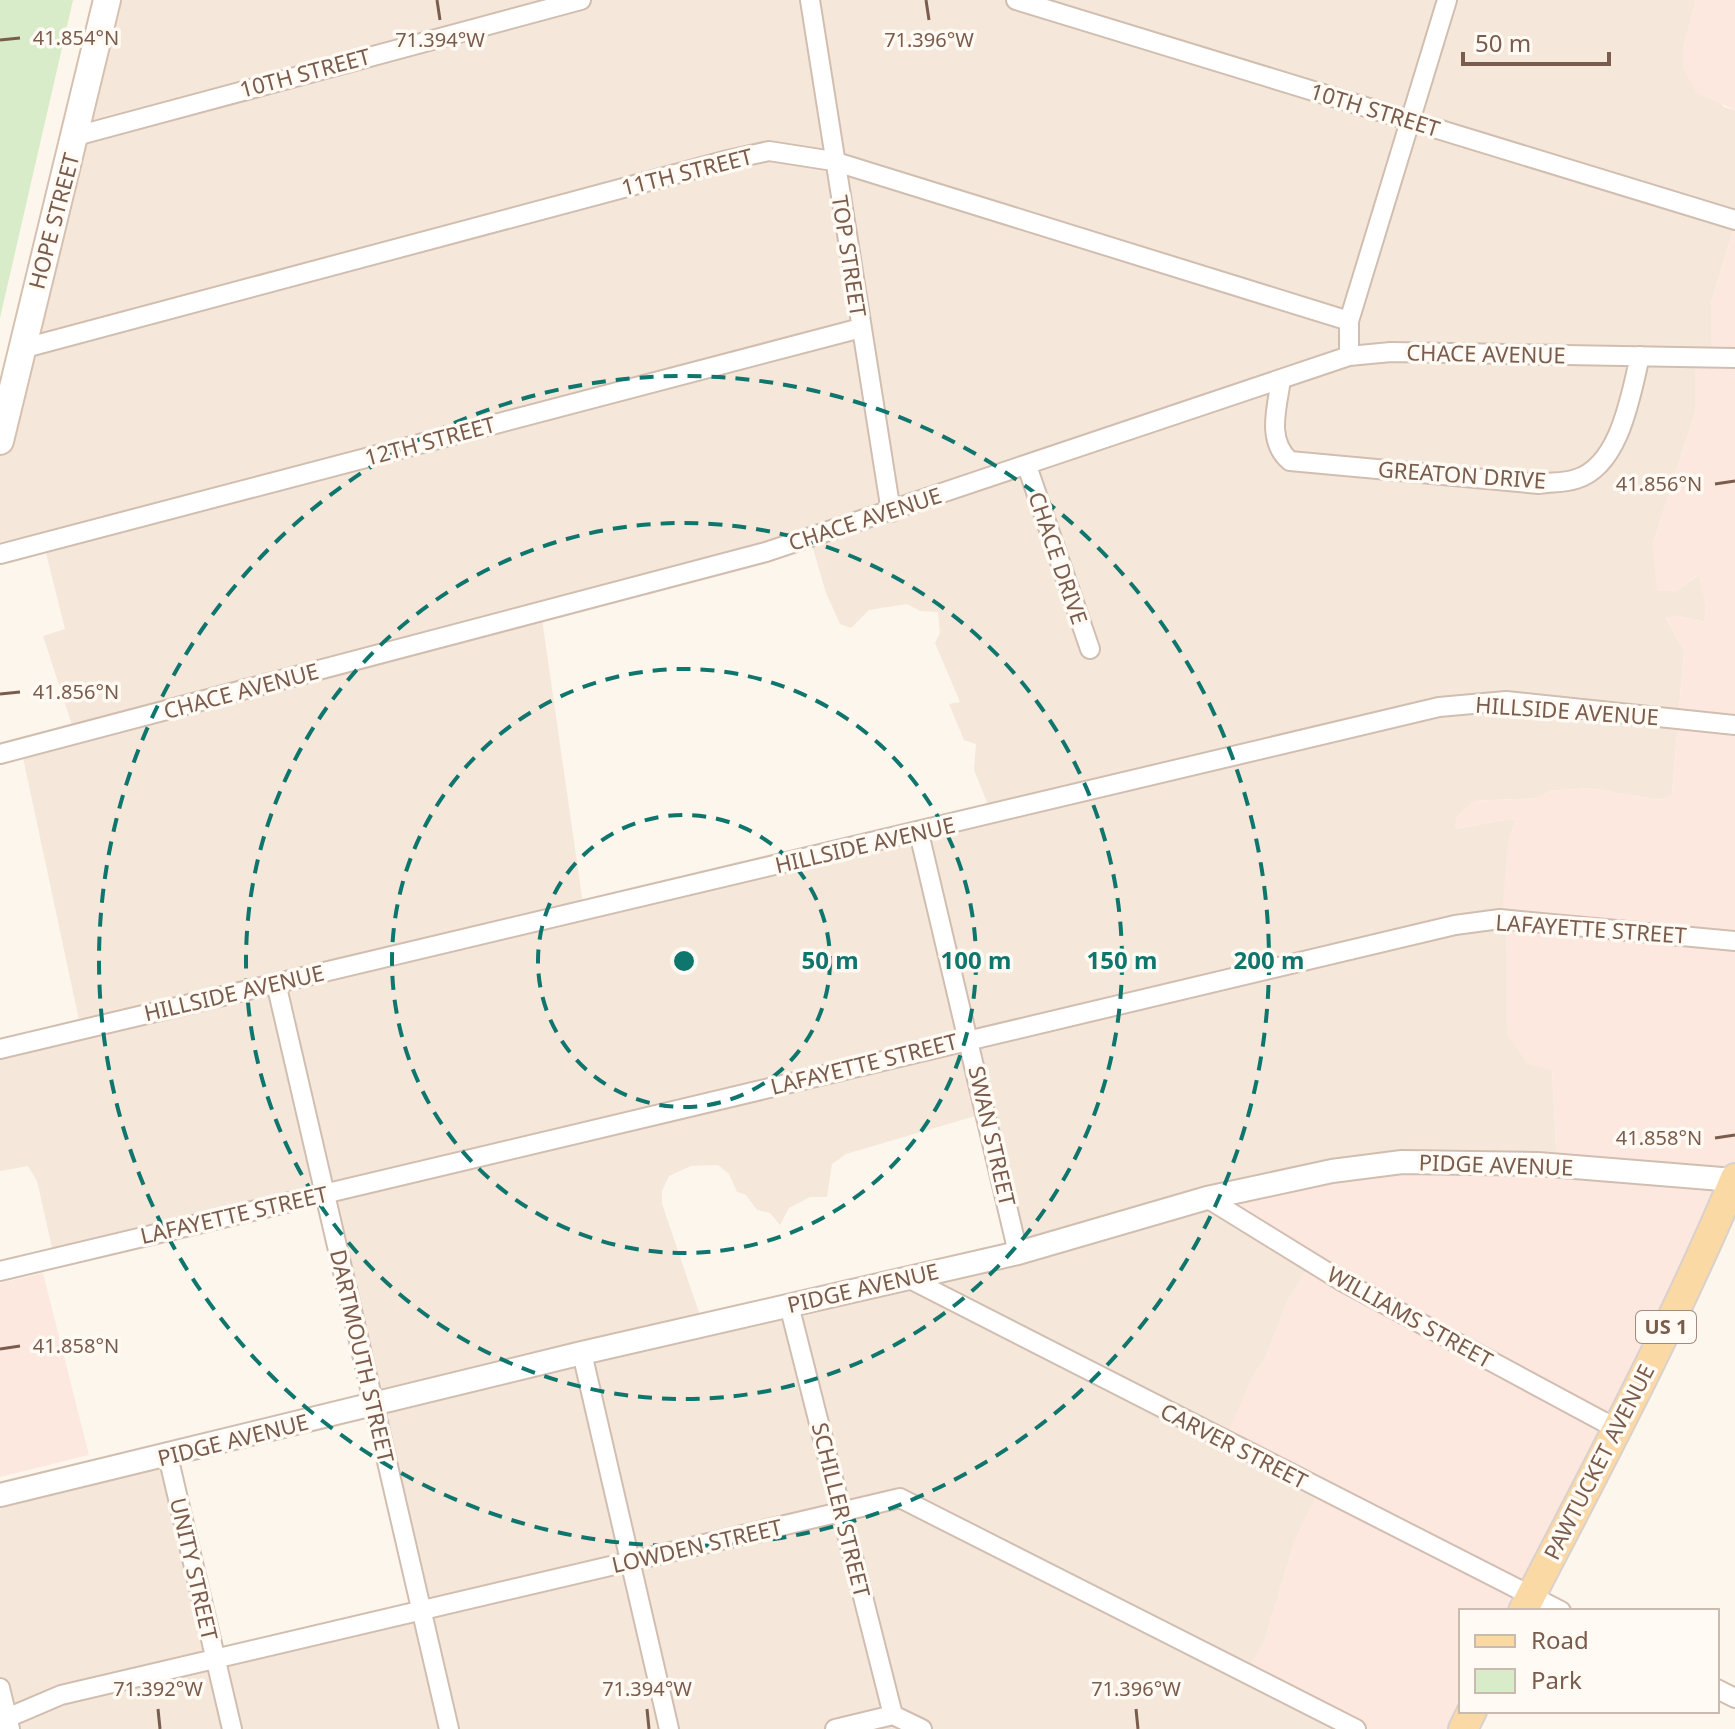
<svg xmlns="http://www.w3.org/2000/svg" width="1735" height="1729" font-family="'Noto Sans',sans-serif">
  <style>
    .residential { fill: #f5e8da; fill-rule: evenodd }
    .commercial { fill: #fde8e0 }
    .green { fill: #d8ecc9 }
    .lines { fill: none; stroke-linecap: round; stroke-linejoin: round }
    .minor-casing { stroke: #d1beb0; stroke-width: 22 }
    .tertiary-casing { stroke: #d1beb0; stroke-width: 26 }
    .secondary-casing { stroke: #d6c0b0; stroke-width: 30 }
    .primary-casing { stroke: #dad1cd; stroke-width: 32 }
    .minor { stroke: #fff; stroke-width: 18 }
    .tertiary { stroke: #fff; stroke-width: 22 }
    .secondary { stroke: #fff; stroke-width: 26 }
    .primary { stroke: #fbd9a5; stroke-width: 28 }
    .ticks { fill: none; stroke: #7a5c4d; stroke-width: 3 }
    .ring { fill: none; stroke: #0f766e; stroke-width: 4; stroke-dasharray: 14 10 }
    .labels { text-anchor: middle; stroke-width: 7; stroke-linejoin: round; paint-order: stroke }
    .shield { fill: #fffaf3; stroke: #a28b7f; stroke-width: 2 }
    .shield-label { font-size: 20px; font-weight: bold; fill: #7a5c4d }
    .street-label { font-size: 22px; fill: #7a5c4d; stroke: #fffaf3 }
    .ticks-label { font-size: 20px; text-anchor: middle; fill: #7a5c4d; stroke: #fffaf3; stroke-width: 7; stroke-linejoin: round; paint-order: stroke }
    .centre { fill: #0f766e; stroke: #fffaf3; stroke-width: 4 }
    .ring-label { font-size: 24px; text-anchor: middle; font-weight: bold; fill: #0f766e; stroke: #fffaf3; stroke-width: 7; stroke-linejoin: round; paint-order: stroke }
  </style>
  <rect width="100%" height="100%" fill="#fdf6ec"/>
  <!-- residential -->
  <path class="residential" d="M105,0H1696L1683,49L1724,107L1735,110V224L1711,304V349L1695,354V412L1653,544L1675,591L1699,575L1706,606L1705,622L1678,616L1666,618L1684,650L1672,794L1661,800L1588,788L1550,791L1539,798L1475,801L1457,817L1455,829L1516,818L1508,844L1552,1070L1557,1164L1309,1267L1288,1300L1265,1359L1251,1379L1318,1493L1295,1540L1265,1639L1248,1673L1352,1729H0V1489L158,1452L215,1658L421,1614L322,1192L53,1252L37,1181L28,1166L0,1171V1041L79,1020L19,739L72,725L43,636L65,629L41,533L0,542V419ZM809,535L826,593L840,624L851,628L869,610L907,604L920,611L938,612L940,633L935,643L960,702L949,704L964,740L976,744L974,770L989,807L584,911L541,612ZM979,1115L1018,1246L702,1321L662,1204V1191L669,1176L691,1166L718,1165L729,1174L737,1192L746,1195L757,1210L770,1213L780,1225L789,1208L810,1197H827L832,1164L846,1154Z"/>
  <!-- commercial -->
  <path class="commercial" d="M1696,0H1735V110L1697,93L1683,68V49Z
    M1735,224V1189L1519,1611H1461L1460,1729H1352L1248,1673L1265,1639L1295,1540L1318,1493L1225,1440L1251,1379L1265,1359L1288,1300L1309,1267L1215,1205L1333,1173L1557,1164L1552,1070L1528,1064L1507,1034L1506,923L1502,915L1508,844L1516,818L1454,829L1457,817L1475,801L1539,798L1550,791L1588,788L1661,800L1672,794L1684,650L1666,617L1678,616L1704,622L1706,606L1698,575L1675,591H1657L1653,544L1695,412V353L1711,349V304Z
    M43,1273L89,1455L0,1477V1283Z"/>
  <!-- green -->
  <path class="green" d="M0,0H73L0,318Z"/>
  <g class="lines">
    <defs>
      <path id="minor" d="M810,0L891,512
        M1016,0L1735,220
        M76,136L581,0
        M21,349L728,160L769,151L833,161L1349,321
        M1349,356V321L1447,0
        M1281,380C1277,407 1266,441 1290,461L1539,484C1551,482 1565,483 1576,479C1620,466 1631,394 1640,356
        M1027,466L1090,649
        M0,554L861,328
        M0,754L766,552L1349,356L1391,352L1735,358
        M919,833L1018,1253
        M276,983L449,1729
        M0,1049L1439,707L1506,701L1735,725
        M1207,1198L1340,1280L1617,1429
        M0,1271L1455,925L1500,919L1735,941
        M908,1278L1561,1611
        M789,1305L893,1715
        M582,1353L669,1729
        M168,1456L232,1729
        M0,1688L10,1729
        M1717,1689L1735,1698
        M0,1721L61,1695L900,1498L1356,1729
        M835,1729L893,1715L922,1729"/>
      <path id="tertiary" d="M0,1495L582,1353L1018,1253L1207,1198L1332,1171L1402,1162L1538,1164L1734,1180"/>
      <path id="secondary" d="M0,441L107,0"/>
      <path id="primary" d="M1523,1611C1597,1468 1673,1326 1735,1178
        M1463,1729L1472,1711"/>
    </defs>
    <!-- minor casing -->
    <use href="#minor" class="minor-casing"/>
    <!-- tertiary casing -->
    <use href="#tertiary" class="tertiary-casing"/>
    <!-- secondary casing -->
    <use href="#secondary" class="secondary-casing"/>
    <!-- primary casing -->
    <use href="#primary" class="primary-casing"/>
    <!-- minor -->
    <use href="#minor" class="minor"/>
    <!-- tertiary -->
    <use href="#tertiary" class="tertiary"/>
    <!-- secondary -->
    <use href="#secondary" class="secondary"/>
    <!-- primary -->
    <use href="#primary" class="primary"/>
  </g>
  <!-- ticks -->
  <path class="ticks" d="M437,0L440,20M926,0L929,20M0,40L20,38M1715,484L1735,481M0,694L20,692M1715,1138L1735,1135M0,1349L20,1346M158,1709L160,1729M647,1709L649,1729M1136,1709L1138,1729"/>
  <!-- distance rings -->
  <g class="ring">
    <circle cx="684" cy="961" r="146"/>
    <circle cx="684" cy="961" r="292"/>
    <circle cx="684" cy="961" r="438"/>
    <circle cx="684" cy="961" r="585"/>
  </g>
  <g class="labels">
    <!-- shield labels -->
    <rect class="shield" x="1636" y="1311" width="60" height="32" rx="6"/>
    <g class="shield-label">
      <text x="1666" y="1334">US 1</text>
    </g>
    <!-- street labels -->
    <g class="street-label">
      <text transform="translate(305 73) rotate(-15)" y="8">10TH STREET</text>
      <text transform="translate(1375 110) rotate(17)" y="8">10TH STREET</text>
      <text transform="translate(687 172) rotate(-14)" y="8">11TH STREET</text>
      <text transform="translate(54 221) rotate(-75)" y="8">HOPE STREET</text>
      <text transform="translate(849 256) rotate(81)" y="8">TOP STREET</text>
      <text transform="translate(1486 354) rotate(1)" y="8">CHACE AVENUE</text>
      <text transform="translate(430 441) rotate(-15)" y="8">12TH STREET</text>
      <text transform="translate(1462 475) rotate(4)" y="8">GREATON DRIVE</text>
      <text transform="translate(865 519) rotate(-18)" y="8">CHACE AVENUE</text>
      <text transform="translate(1058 558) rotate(71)" y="8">CHACE DRIVE</text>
      <text transform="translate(241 691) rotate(-15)" y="8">CHACE AVENUE</text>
      <text transform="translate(1567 711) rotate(4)" y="8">HILLSIDE AVENUE</text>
      <text transform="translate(865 845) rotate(-13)" y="8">HILLSIDE AVENUE</text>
      <text transform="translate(1591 929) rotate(4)" y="8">LAFAYETTE STREET</text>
      <text transform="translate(234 993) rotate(-13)" y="8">HILLSIDE AVENUE</text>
      <text transform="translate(864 1064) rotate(-14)" y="8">LAFAYETTE STREET</text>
      <text transform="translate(992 1136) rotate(77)" y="8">SWAN STREET</text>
      <text transform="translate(1496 1165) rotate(2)" y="8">PIDGE AVENUE</text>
      <text transform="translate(234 1215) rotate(-13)" y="8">LAFAYETTE STREET</text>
      <text transform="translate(863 1288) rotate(-13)" y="8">PIDGE AVENUE</text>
      <text transform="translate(1410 1317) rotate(29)" y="8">WILLIAMS STREET</text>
      <text transform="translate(362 1356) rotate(77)" y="8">DARTMOUTH STREET</text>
      <text transform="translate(233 1440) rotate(-14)" y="8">PIDGE AVENUE</text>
      <text transform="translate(1234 1446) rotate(27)" y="8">CARVER STREET</text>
      <text transform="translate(1599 1462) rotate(-63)" y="8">PAWTUCKET AVENUE</text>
      <text transform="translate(841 1510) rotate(76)" y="8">SCHILLER STREET</text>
      <text transform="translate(697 1546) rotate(-13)" y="8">LOWDEN STREET</text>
      <text transform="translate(194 1569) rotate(77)" y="8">UNITY STREET</text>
    </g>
  </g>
  <g class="ticks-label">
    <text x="76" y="45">41.854°N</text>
    <text x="440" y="47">71.394°W</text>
    <text x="929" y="47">71.396°W</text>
    <text x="1659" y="491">41.856°N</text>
    <text x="76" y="699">41.856°N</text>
    <text x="1659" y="1145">41.858°N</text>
    <text x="76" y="1353">41.858°N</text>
    <text x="158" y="1696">71.392°W</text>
    <text x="647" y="1696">71.394°W</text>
    <text x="1136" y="1696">71.396°W</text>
  </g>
  <circle cx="684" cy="961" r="12" class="centre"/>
  <g class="ring-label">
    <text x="830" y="969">50 m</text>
    <text x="976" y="969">100 m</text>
    <text x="1122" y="969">150 m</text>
    <text x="1269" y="969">200 m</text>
  </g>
  <!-- legend -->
  <rect x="1459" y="1609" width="260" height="104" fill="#fffaf3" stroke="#cabbb1" stroke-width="2"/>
  <rect x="1475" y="1635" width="40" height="12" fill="#fbd9a5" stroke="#cabbb1" stroke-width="2"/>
  <text x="1531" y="1649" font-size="24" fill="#7a5c4d">Road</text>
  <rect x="1475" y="1669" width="40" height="24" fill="#d8ecc9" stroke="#cabbb1" stroke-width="2"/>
  <text x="1531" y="1689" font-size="24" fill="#7a5c4d">Park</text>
  <!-- scale -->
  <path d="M1463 52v12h146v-12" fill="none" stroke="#7a5c4d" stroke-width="4"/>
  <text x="1475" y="52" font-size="24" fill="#7a5c4d" stroke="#fffaf3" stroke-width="6" paint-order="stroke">50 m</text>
</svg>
